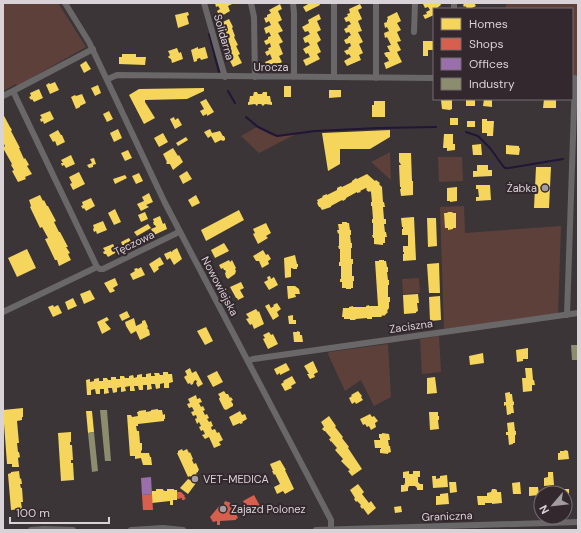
<svg xmlns="http://www.w3.org/2000/svg" width="581" height="533" font-family="'DM Sans',sans-serif">
  <style>
    .green { fill: #5e403b }
    .homes { fill: #f6d55c }
    .shops { fill: #d6604d }
    .offices { fill: #9970ab }
    .industry { fill: #8c8c6e }
    .lines { fill: none; stroke-linecap: round; stroke-linejoin: round }
    .stream { stroke: #221537; stroke-width: 2 }
    .street { stroke: #696768; stroke-width: 6 }
    .poi-dot { fill: #a29b9f; stroke: #33282e; stroke-width: 1.5 }
    .labels { text-anchor: middle; stroke-width: 4; stroke-linejoin: round; paint-order: stroke }
    .street-label { font-size: 11px; fill: #d9d2d6; stroke: #33282e }
    .poi-label { font-size: 11px; fill: #d9d2d6; stroke: #33282e; text-anchor: start }
  </style>
  <rect width="100%" height="100%" fill="#3b3538"/>
  <!-- green -->
  <path class="green" d="M3,3H58L86,47L17,86L16,84L3,91Z
    M506,3H578V75H572V9H506Z
    M257,127C275,138 275,138 296,134L259,153L241,136Z
    M390,152L391,180L371,162Z
    M438,157H462L463,181L439,182Z
    M464,206L465,233L561,226L558,314L444,329L440,207Z
    M419,278L420,293L403,294L402,279Z
    M439,336L441,372L422,374L420,339Z
    M388,344L391,397L374,406L361,380L345,391L328,354L329,352Z"/>
  <!-- homes -->
  <path class="homes" d="M215,3H231L232,4L228,6L230,11L220,17L217,11L220,9L218,6L216,7Z
    M310,3H319L320,5L306,12L303,7Z
    M426,3H440L441,5L437,8L438,9H434V15L425,19L423,15L427,14L426,12L430,10L428,7L425,8L423,4Z
    M464,3H474L476,6L470,9H468L465,6L464,7L463,5L464,4Z
    M280,4L282,9L278,11L282,20L278,22L283,31L278,33L283,42L279,44L283,54L279,56L282,62L268,69L265,62L272,59L270,54L267,56L265,52L269,50L268,48L271,47L270,43L266,45L264,41L268,39V37L271,36L269,32L266,34L264,28L271,25L269,21L266,23L264,18L267,17V15L271,13L269,10Z
    M360,4L362,8L358,10L362,19L358,21L362,31L358,32L363,42L359,44L363,53L359,55L361,60L347,66L344,61L351,57L349,54L347,55L344,51L349,49L348,48L351,46L350,43L346,44L344,40L348,38V37L351,35L349,32L346,33L344,29L348,27L347,26L351,24L349,21L346,22L344,18L348,16L347,14L350,13L349,9Z
    M188,12L189,15L187,16L189,24L178,28L175,15Z
    M397,12L401,21L397,23L401,30L397,32L401,41L397,42L401,50L397,52L402,62L386,69L384,63L389,61L387,57H386L384,53L387,52H390L387,46L391,45L387,37L385,38L384,33L389,31L387,27L385,28L384,23L387,22V20L388,19L387,17Z
    M319,14L321,19L317,21L321,30L317,32L321,40L317,43L321,52L317,54L320,59L306,66L303,60L310,57L308,53L306,54L303,49L310,45L308,42L305,43L303,38L310,34L308,31L305,32L302,27L309,23L308,20Z
    M229,19L233,27L232,28L235,36L234,37L238,45L236,46L240,54L238,55L242,63L233,67L229,59L231,58L226,47L228,46L225,41L227,40L223,32L225,31L221,23Z
    M423,41H434V50H428V56H423Z
    M198,47V49L205,47L208,58L201,60L200,58L197,59V61L194,62L191,50Z
    M177,48L179,53L181,52L183,59L172,63L171,59L169,58L168,57L170,55L168,51Z
    M122,54H136V57H146L145,65L119,64V57H122Z
    M86,61L91,69L84,73L80,65Z
    M55,82L59,90L50,94L46,85L49,83L50,84Z
    M98,85L101,93L95,96L91,88Z
    M284,86H291V97H284Z
    M204,88V91L187,99L145,100V102L155,118L144,124L129,95L139,89Z
    M39,89L43,98L34,102L32,99L31,100L29,97L31,96L30,93Z
    M329,90H341V97L329,98Z
    M254,92H257L258,94H262L263,92H267V96H270L271,102H272V105L265,104L263,106L261,104H258L257,106L255,104L248,105V102H249L250,96H253Z
    M82,94L86,103L80,106V107L76,109L71,97L75,95L76,96Z
    M206,99L214,112L207,116V114L203,116L200,111L204,109L200,102Z
    M442,99H452V109L450,110L442,109L441,100Z
    M466,99H475V106H466Z
    M484,99H492V107L483,106Z
    M544,99H556V108H543Z
    M374,101H385V117H372V105H374Z
    M50,111L54,119L44,124L43,121L41,122L40,119L42,118L40,115Z
    M109,111L113,119L107,122L103,114Z
    M3,114L10,127L12,130L11,131L20,148H19L24,159L25,158L28,163L29,165L27,166L32,174L25,177L26,179L18,182L12,171L14,170L11,165L12,164L3,148L5,146L3,142Z
    M174,117L175,120L178,118L182,125L175,129L170,119Z
    M450,118H458V125H450Z
    M482,119H487V121H494L493,136H487V133H482Z
    M467,121H475V127H467Z
    M118,129L122,138L114,142L110,133Z
    M210,129L212,133L220,131L223,136H224L225,138V140L223,141L221,140L215,143L211,136L208,138L204,132Z
    M58,130L61,135H62L65,142L57,146L55,141L53,142L49,135Z
    M390,130V137L370,149H340V164L328,171L322,133Z
    M163,133L168,142L159,147L154,138Z
    M444,134H453V144H455V150L447,151V148H443Z
    M186,137L188,140L178,146L176,143Z
    M481,144L482,155H473L472,145Z
    M506,145L519,146V148H520L519,155L506,154Z
    M173,148L178,156L179,155L183,162L173,170L170,164H167L166,163L167,162L163,154Z
    M128,150L132,158L125,161L121,153Z
    M399,153H411L412,181H413V195L401,196L400,189H401V187H400L399,165H401L400,163L399,162Z
    M71,155L75,164L66,168L64,165L62,166L61,163H63L61,160Z
    M94,158L96,164L93,165V167L89,168L87,165L92,163L90,159Z
    M477,165H488V170H492V176L473,177V171H477Z
    M536,167H551L549,208H534Z
    M187,171L192,179L183,184L179,176Z
    M79,172L85,184L73,190L70,184L72,183L69,177Z
    M139,173L143,181L136,184L132,176Z
    M367,174L375,181L376,180L380,183L379,184L382,187L383,202H384L385,207H383L384,219H386V224H384L385,232H386L387,237H385V243H383V245L374,244V238H373L372,235H373V223H372V219H373L372,206H371V202H372L371,192L370,191L369,192L366,190L367,189L366,188L360,191L361,192L357,193V192L346,198V199L343,201L342,200L331,206V207L322,210L320,207H319L317,203L318,202L317,200L323,197L322,196L327,194V195L337,190V188L341,186L342,187L352,182V181L356,178L357,179Z
    M125,175L127,178L115,184L113,179Z
    M476,185H490L491,200L476,201V197H479L478,189H476Z
    M457,187V201L450,202V201H447V188Z
    M149,193L153,202L146,205L149,207L141,211L137,204L144,201L142,197Z
    M40,195L43,201L44,200L47,206H48L49,208L56,221L54,222L59,232H60L68,247H66L70,253L68,254L71,260L59,266L57,260H55L45,239L48,238L42,227L40,228L30,207L31,206L29,200Z
    M196,195L200,203L192,207L188,200Z
    M91,198L95,206L86,211L84,208L83,209L81,206L83,205L82,202Z
    M115,209L121,222L114,225L108,213Z
    M239,210L244,220L206,241L201,230Z
    M145,212L148,219L141,222L138,215Z
    M447,212H452L453,213H456V228H453V229L448,230V228H445L444,213H448Z
    M160,216L163,224L165,223L167,229L154,235L151,229L156,227L155,225H154L153,222H154L153,219Z
    M414,217L416,260L403,261V254H404V252H403V246H408V235H402V229H403V227H402L401,218Z
    M427,218H436L437,246L428,247Z
    M103,221L107,230L97,234L96,231L94,232L93,229L94,228L93,225Z
    M342,222H347V223H349L350,230H351V235H350L351,243H352V248H351V259H353V264H352V276H354V281H353V288H351V289H346V288H342V282H340V279H341V266H339V262H340V249H339L338,246H339V233L338,234L337,230H339L338,224H342Z
    M266,223L271,233L266,236L268,238L258,244L253,234L255,233L253,229Z
    M148,224L151,228L137,236L134,232Z
    M129,238L133,245L124,249L121,242Z
    M224,243L229,251L215,258L211,250Z
    M113,244L117,252L108,257L106,254H104L103,252L105,251L103,248Z
    M177,248L182,259L174,265L170,258L167,260L164,254L171,251V252L173,251H172Z
    M27,249L36,268L17,277L8,258Z
    M263,250L266,255L268,254L271,259L268,261L269,264L262,268L259,261H256L253,256Z
    M295,255L297,264H298V267H297V269H293L292,268H291V277L285,278L284,258Z
    M160,257L164,264L158,267L159,269L154,273L149,264Z
    M229,260L230,262L232,260L236,268L235,269L236,271L235,274L228,279L226,277L225,273L226,272L225,270H224L223,268L221,269L219,265Z
    M379,260H384V261H386L387,267H388V272H387L388,280H389V285H388V297H390V302H389V308L387,311L388,312L384,316L383,315L381,317H372V319H367V318L356,319L355,320H350V319H344V317H342L343,308H349V307L353,306V307H366V306L369,305V306H378L375,261H379Z
    M439,263L440,293H429L427,264Z
    M141,267L145,275L133,280L130,274L135,271L134,269L137,268L138,269Z
    M270,276L271,279L274,277L278,285L269,290L264,282L268,280L267,277Z
    M115,278L118,285L113,288L115,291L110,293L104,283Z
    M241,282L244,288L240,290L244,297L238,300L237,298H236L230,287Z
    M287,286H295L299,289L300,294H295L296,297L288,299Z
    M90,290L95,299L84,304L80,294Z
    M418,294L419,303H417L418,311L416,312V313L404,314L403,295Z
    M440,296L441,320L430,321L429,297Z
    M73,298L77,306L68,310L65,302Z
    M277,303L281,309L277,312L279,316L273,320L265,306L269,304L271,308L274,306L273,305Z
    M53,305L54,307L58,305L62,313L53,317L48,307Z
    M256,309L258,312L259,311L264,324L254,329L252,324L250,325L246,319L249,318L246,314Z
    M127,311L130,317L122,321L119,315Z
    M293,315V320H296V324H289L288,316Z
    M107,317L109,320L105,322L111,329L102,334L97,322Z
    M134,318L136,326L142,323V321L145,320L148,327L147,328L149,330L150,335L140,340L136,331L131,334L126,326L125,322Z
    M206,327L213,341L205,345L197,331Z
    M297,331L300,332V335H302L303,342H294L293,332H297Z
    M269,332L271,335L273,334L278,344L268,349L263,339L265,338L263,335Z
    M528,348V359H523V361L517,362L516,350Z
    M483,353L484,363L470,365L469,356Z
    M313,361L318,372L314,374L315,377L310,379L307,374H309L304,366Z
    M286,363L290,370L280,375V373L277,375L274,369Z
    M190,368L192,373L196,371L203,384L198,387L196,383L197,382L196,380L194,381L193,384L191,385L190,383L188,384L184,377L187,375L185,371Z
    M525,368H532L533,380H534L535,385H532V391L523,392L522,378H526Z
    M217,371L223,382L213,387L207,376Z
    M163,372H168V374H172L173,382L169,383V388H164V383L160,384V388L156,389L155,384H151L152,389L147,390V385H143V390H139L138,386H134L135,391H130V386L125,387L126,391L121,392V387L117,388V392L113,393L112,388H108L109,393L104,394V389H100V394H96L95,389L91,390V395H87L86,380L90,379V382L94,381V379L99,378V381H103V378H107L108,380H111V377H116V379H120V376H124L125,378H129V376L133,375L134,378L137,377V375L142,374V377H146V374L151,373V376H155L154,373H159L160,375H163Z
    M292,376L296,383L291,386L292,388L285,391L281,384L284,382L283,381Z
    M435,377L437,393L427,394V378Z
    M224,391L226,394H228L230,398L231,397L233,400L231,401L233,404V406L226,410L224,409L219,399L220,397L218,394Z
    M358,391L362,396L361,397L363,400L356,404L355,402L352,404L349,398L352,396L351,395Z
    M510,392V394H512L513,402L514,401V405H513L514,413H511V414L507,415L506,405L504,406V402H506L505,393Z
    M196,395L197,399L200,398L202,402L199,403L201,407L203,406L205,410L203,411L205,415L207,414L209,418L207,419L209,422L211,421L213,426L211,427L212,430L215,429L217,433L219,432L223,440L219,442L221,445L214,448L209,437L205,439L202,435L205,434L203,430L201,431L199,427L201,426L199,422L197,424L195,419L197,418L196,415L193,416L191,412L194,411L192,407L189,408L187,404L190,403L188,399Z
    M23,408V417H22V420L17,421L19,443H17L18,452H19L20,457L18,458L19,467H12V464H7L3,410Z
    M158,409V410H162L163,415L165,414V419H164V421L138,424V426H136L137,431H139L140,443H142V450L141,451V453H149L150,457H151L152,465H143L141,458L135,459V456H130L127,415H131L132,417L138,416L137,412H139L138,411L146,410V412L151,411V410Z
    M86,411H92L94,432L88,433Z
    M240,411L242,415L245,414L247,419L242,422L243,423L240,424V423L233,426L229,417Z
    M429,412H438V416H439V420H438L439,429L430,430Z
    M370,414L372,417L374,416L378,421L375,423L376,427L371,430L369,426L367,427L365,424L363,425L360,419Z
    M329,416L336,426L335,427L343,437L342,438L349,447L348,448L362,469L352,476L348,471L350,470L341,461L343,459L335,450L337,448L331,441V442L329,439L331,438L325,431H324L322,429L324,427L321,422Z
    M514,422L515,431H516V435H515V443H513V444L509,445L508,435H506V432H508L507,423Z
    M71,432V442H70V445H72L73,460H71V463H73L74,480L61,481L58,433Z
    M382,433L389,434L390,440H388L389,446H390L391,452L388,453V454L380,453V449H381V448H375L374,440H380V438H379V434H382Z
    M182,449L183,451L187,449L189,453L190,452L193,459L192,460L194,464L196,463L199,470L198,471V472L196,473L199,479L188,494L180,488L188,479L190,480L192,478L190,476L188,477L177,453H178V451Z
    M565,450L568,451L569,459L558,460V453H560V451H564Z
    M280,460L286,470H285L294,489L285,494L283,491L277,494L274,487L280,484L275,474L274,475L272,471H273L270,464Z
    M19,471L20,479L21,478L22,484H20L21,488H22L23,502H21L22,509L11,510L8,474L11,473V472Z
    M409,471V474H413V471H420V477H418V482L420,484H423V490H417V488L415,486H409L408,488V491L401,492V485H404L405,483V478H403V472Z
    M548,472H553L554,485L544,486V478L548,477Z
    M447,475L448,487L433,488L432,476H436V479L440,478V476Z
    M449,482H456L457,492L450,493Z
    M520,482L521,494H513L512,483Z
    M358,484L364,492L362,494L369,503L371,501L376,508L368,515L363,508L362,509L360,506L361,505L357,501L356,502L354,499L355,498L350,490Z
    M529,487H538L539,495L529,496Z
    M156,489H163V490L165,491H167V489H174V490H177V500H173V505H170V501L152,503V491H156Z
    M492,489H495L497,490V492H501L502,503L492,504V503H485V505H478L477,496H487V493L491,492Z
    M560,489H569V501H565V493H560Z
    M448,493L449,504L436,505V496H440V494Z
    M401,506L402,512L395,513L394,507Z"/>
  <!-- shops -->
  <path class="shops" d="M177,492H181L185,496L184,497L186,498L184,500H182V498L177,499Z
    M152,494L153,510H143L142,495Z
    M254,495L260,506L249,512L243,501Z
    M225,501L231,503L238,518L236,519V520L220,521V525H217V521L213,522L210,517L220,505L223,506Z"/>
  <!-- offices -->
  <path class="offices" d="M151,477L152,494L142,495L141,478Z"/>
  <!-- industry -->
  <path class="industry" d="M571,345H578V360H572Z
    M100,410H107L111,461H105Z
    M94,432L98,471L92,472L88,433Z"/>
  <g class="lines">
    <!-- stream -->
    <path class="stream" d="M209,34L219,72
      M228,91L235,103
      M246,117L258,127L277,136L315,131L379,128L436,127
      M466,132L478,136L490,148L503,166L505,168H509L563,159"/>
    <!-- street -->
    <path class="street" d="M65,3L89,42L165,203L331,520V530
      M204,3L225,77
      M251,3L254,17L255,77
      M293,3L294,13V77
      M454,9V3
      M414,32L415,3
      M93,49L13,91L97,267
      M334,77V3
      M376,78V3
      M108,79L117,75L434,78
      M3,96L13,91
      M97,267L100,269H103L177,233L179,230
      M3,312L97,267
      M567,315L575,78
      M248,361L253,359L578,313
      M31,530L44,529L73,530
      M131,530L163,528L183,530
      M316,530L578,522"/>
  </g>
  <!-- markers -->
  <g class="poi-dot">
    <circle cx="545" cy="188" r="4"/>
    <circle cx="195" cy="479" r="4"/>
    <circle cx="223" cy="509" r="4"/>
  </g>
  <g class="labels">
    <!-- street labels -->
    <g class="street-label">
      <text transform="translate(224 37) rotate(74)" y="4">Solidarna</text>
      <text x="271" y="71">Urocza</text>
      <text transform="translate(134 243) rotate(-26)" y="4">Tęczowa</text>
      <text transform="translate(220 286) rotate(62)" y="4">Nowowiejska</text>
      <text transform="translate(411 326) rotate(-8)" y="4">Zaciszna</text>
      <text transform="translate(447 516) rotate(-2)" y="4">Graniczna</text>
    </g>
    <!-- poi labels -->
    <g class="poi-label">
      <text x="537" y="192" text-anchor="end">Żabka</text>
      <text x="203" y="483">VET-MEDICA</text>
      <text x="231" y="513">Zajazd Polonez</text>
    </g>
  </g>
  <!-- border -->
  <rect width="581" height="533" fill="none" stroke="#d9d2d6" stroke-width="8"/>
  <!-- legend -->
  <rect x="433" y="8" width="140" height="92" fill="#33282e" stroke="#756c71"/>
  <rect x="441" y="18" width="20" height="12" fill="#f6d55c" stroke="#756c71"/>
  <text x="469" y="28" font-size="12" fill="#d9d2d6">Homes</text>
  <rect x="441" y="38" width="20" height="12" fill="#d6604d" stroke="#756c71"/>
  <text x="469" y="48" font-size="12" fill="#d9d2d6">Shops</text>
  <rect x="441" y="58" width="20" height="12" fill="#9970ab" stroke="#756c71"/>
  <text x="469" y="68" font-size="12" fill="#d9d2d6">Offices</text>
  <rect x="441" y="78" width="20" height="12" fill="#8c8c6e" stroke="#756c71"/>
  <text x="469" y="88" font-size="12" fill="#d9d2d6">Industry</text>
  <!-- north arrow -->
  <g transform="translate(553 505) rotate(242)"><circle r="19" fill="#33282e" stroke="#756c71"/>
  <path d="M0-3L7 15L0 10L-7 15Z" fill="#a29b9f"/>
  <text y="-6" font-size="11" font-weight="bold" text-anchor="middle" fill="#d9d2d6">N</text>
  </g>
  <!-- scale -->
  <path d="M10 517v6h99v-6" fill="none" stroke="#d9d2d6" stroke-width="2"/>
  <text x="16" y="517" font-size="12" fill="#d9d2d6" stroke="#33282e" stroke-width="3" paint-order="stroke">100 m</text>
</svg>
